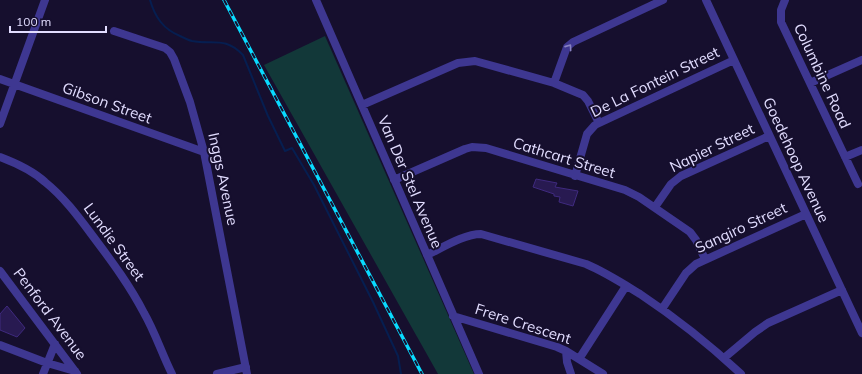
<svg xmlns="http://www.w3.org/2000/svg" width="862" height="374" font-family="Mulish,sans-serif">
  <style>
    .grass { fill: #123839 }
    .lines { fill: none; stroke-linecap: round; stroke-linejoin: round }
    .stream { stroke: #061e50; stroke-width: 2 }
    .building { fill: #281a51; stroke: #3f2a7f }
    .minor { stroke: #3e3791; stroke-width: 8 }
    .rail-casing { stroke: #09dbff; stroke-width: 3.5 }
    .rail { stroke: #160f2e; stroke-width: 2; stroke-dasharray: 6; stroke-linecap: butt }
    .oneway { stroke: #8882c2 }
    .labels { text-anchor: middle; stroke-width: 4; stroke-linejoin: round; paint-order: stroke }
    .street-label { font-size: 15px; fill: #e2ddff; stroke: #160f2e }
  </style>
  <rect width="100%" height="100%" fill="#160f2e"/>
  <!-- grass -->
  <path class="grass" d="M325,36L474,374H438L264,65Z"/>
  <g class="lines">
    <!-- stream -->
    <path class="stream" d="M150,0C155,17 163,29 180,36C184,38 188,40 192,41C213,45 225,36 243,55L268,116L285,151L292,148L314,185L373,302L398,356L401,374"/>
  </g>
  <!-- building -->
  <path class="building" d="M536,179L557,183L555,187L578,191L573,206L559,202L560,197L554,196V194L533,187Z
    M7,306L25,328L17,337L0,330V314Z"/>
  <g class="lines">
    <!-- minor -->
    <path class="minor" d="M316,0L479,374
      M706,0L862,333
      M785,0L781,10V22L858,184
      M114,31L165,48L170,52L174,59L190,102L204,152L247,374
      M0,79L204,152
      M554,83L567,47L573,42L663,0
      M810,83L862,60
      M362,105L458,63L475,61L554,83L578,93L583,95L588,101L599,123
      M0,124L45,0
      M0,157C16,163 32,170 45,182C65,198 80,219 95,239C113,263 130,286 144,313C155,332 162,354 172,374
      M845,157L862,150
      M575,176L587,134L595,125L734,60
      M394,180L465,149L472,147L486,148L625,190L639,197L690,232L696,240L705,259
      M655,207L671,184L681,176L769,136
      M427,255C442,248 464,234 481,234L586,264C605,272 622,283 640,294C676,318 709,344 741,374
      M0,271L77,374
      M662,309L686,273L696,264L806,214
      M453,316L557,347L566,351L603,374
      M0,345L47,363L75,371
      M566,351L567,362L571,374
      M724,358L755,332L768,323L842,290
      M579,359L626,286
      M43,374L55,344
      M217,374L246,367"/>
    <defs>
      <path id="rail" d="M224,0L422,374"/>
    </defs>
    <!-- rail casing -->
    <use href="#rail" class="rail-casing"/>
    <!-- rail -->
    <use href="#rail" class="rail"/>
  </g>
  <!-- one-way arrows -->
  <defs><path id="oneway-chevron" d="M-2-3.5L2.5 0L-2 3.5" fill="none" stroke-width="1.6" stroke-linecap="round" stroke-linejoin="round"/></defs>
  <use class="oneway" href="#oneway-chevron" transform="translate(569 47) rotate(-55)"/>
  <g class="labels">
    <!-- street labels -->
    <g class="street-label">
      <text transform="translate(822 76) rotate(65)" y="5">Columbine Road</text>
      <text transform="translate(655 82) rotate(-26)" y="5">De La Fontein Street</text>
      <text transform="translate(107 103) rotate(20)" y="5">Gibson Street</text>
      <text transform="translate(712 148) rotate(-26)" y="5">Napier Street</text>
      <text transform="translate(564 158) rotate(17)" y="5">Cathcart Street</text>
      <text transform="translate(796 160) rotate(65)" y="5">Goedehoop Avenue</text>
      <text transform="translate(223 179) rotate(78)" y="5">Inggs Avenue</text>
      <text transform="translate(410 182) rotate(67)" y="5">Van Der Stel Avenue</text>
      <text transform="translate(741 228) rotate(-25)" y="5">Sangiro Street</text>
      <text transform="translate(114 242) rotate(54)" y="5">Lundie Street</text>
      <text transform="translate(50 314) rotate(53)" y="5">Penford Avenue</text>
      <text transform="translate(523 324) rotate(18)" y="5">Frere Crescent</text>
    </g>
  </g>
  <!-- scale -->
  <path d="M10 26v6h96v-6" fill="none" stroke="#e2ddff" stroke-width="2"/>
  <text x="16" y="26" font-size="12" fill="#e2ddff" stroke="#160f2e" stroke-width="3" paint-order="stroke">100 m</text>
</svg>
